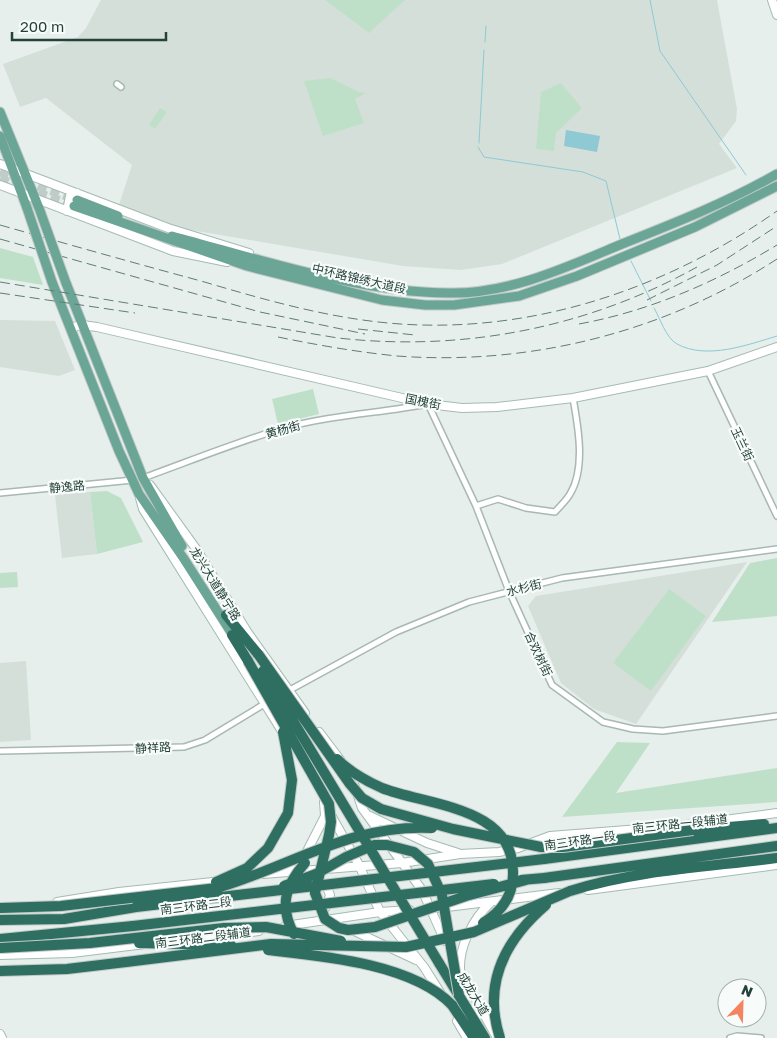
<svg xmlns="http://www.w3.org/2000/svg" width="777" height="1038" font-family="'Golos Text','Noto Sans SC',sans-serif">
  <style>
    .built { fill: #d4dfda }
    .green { fill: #bfe0c8 }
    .water { fill: #8ec9d4 }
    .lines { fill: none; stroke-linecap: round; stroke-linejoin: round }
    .stream { stroke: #8ec9d4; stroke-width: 1 }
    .primary-tunnel { stroke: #bfccc8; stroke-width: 9; stroke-dasharray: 9 4.5; stroke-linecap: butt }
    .street-casing { stroke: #a8b8b2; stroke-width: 8 }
    .secondary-casing { stroke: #a4bbb3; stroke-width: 10 }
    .primary-casing { stroke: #c2cac8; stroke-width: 11 }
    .highway-casing { stroke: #c2cac8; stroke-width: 12 }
    .street { stroke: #fff; stroke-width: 5 }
    .secondary { stroke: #fff; stroke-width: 8 }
    .primary { stroke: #6aa596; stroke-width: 9 }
    .highway { stroke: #2f6f62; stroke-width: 10 }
    .rail { stroke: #5f7d75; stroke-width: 1; stroke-dasharray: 10 5; stroke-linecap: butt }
    .primary-bridge-casing { stroke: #c2cac8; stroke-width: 11; stroke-linecap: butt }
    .highway-bridge-casing { stroke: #c2cac8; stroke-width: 12; stroke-linecap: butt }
    .primary-bridge { stroke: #6aa596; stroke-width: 9 }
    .highway-bridge { stroke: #2f6f62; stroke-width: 10 }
    .labels { text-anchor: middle; stroke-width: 4.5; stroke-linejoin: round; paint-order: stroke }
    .street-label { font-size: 12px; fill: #24423a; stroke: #f7fbf9 }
  </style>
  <rect width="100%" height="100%" fill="#e6efeb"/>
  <!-- built -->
  <path class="built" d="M101,0H717L737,109L736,121L719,144L737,168L502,264L461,270L403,266L173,227L119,205L132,165L46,98L20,107L3,64L78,37L86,28Z
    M0,320L55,321L75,370L59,376L0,367Z
    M90,492L97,554L62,558L55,495Z
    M747,562L636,724L594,709L561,683L528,606L536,596Z
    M26,661L31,740L0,742V663Z"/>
  <!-- green -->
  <path class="green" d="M325,0H405L369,33Z
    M330,78L359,92L366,93L355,99L364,123L323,136L304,81Z
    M561,83L582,108L556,133L554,151L536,149L541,92Z
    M160,108L167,112L155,129L149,125Z
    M0,248L33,257L43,285L0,278Z
    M313,389L319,414L278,424L272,399Z
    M107,491L121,498L143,542L97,554L90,492Z
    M777,558V616L712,622L750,563Z
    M17,572L18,587L0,588V573Z
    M669,589L706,616L651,691L613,663Z
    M617,742L650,743L616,793L777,768V802L562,817Z"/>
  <!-- water -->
  <path class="water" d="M566,130L600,136L597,152L564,146Z"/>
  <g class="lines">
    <!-- stream -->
    <path class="stream" d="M650,0L660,51L746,175
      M485,42L486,26
      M479,143L484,50
      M478,147L484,157L583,172L606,181L620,239
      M631,261L651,301
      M654,308C660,318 666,338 677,344C707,360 747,345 777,336"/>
    <!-- primary-tunnel -->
    <path class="primary-tunnel" d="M0,172L77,200
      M0,179L74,206"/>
    <defs>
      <path id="street" d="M117,84L121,87
        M708,371L777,516
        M143,478C190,461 237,442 284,428C331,415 380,413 428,404L476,506L509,591L552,685L603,722L633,729L663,731L777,716
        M0,493L133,480
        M476,506L498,499L526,508L555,512C560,506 566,501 570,494C586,468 578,426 573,398
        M288,691L396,632L469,602L562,578L777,549
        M0,751L184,747L205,740L266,703
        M730,1038L737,1036L761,1038"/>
      <path id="secondary" d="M772,0L777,15
        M0,164L168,228L249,253
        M0,185L173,251L227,262
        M67,211L70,196L77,193
        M70,328L82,325L97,327L428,404L462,408L497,407L573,398L708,371L777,347
        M150,485L197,550L248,633L305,713
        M140,498L143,509L285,736
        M319,732L341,761
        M347,770L352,778L362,808L422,890L445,941
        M331,815L359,865L380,912L424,967L441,994
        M370,816L427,843L458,853
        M279,870L302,861L325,816L324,802
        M263,874L402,863L460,854L499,852L518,848L550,836L678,826L777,813
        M322,883L326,885L330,895L326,907
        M588,890L777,865
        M57,902L119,892L222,881
        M439,908L559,893
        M285,926L380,912L410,910
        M352,930L416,960
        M184,940L259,931
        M0,955L72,953L145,944
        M456,963L497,1038
        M460,970C459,946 473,919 490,903
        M457,1021L467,1038
        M0,1034L2,1038"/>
      <path id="primary" d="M0,112L39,208
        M0,136L27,208
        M77,200L118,216
        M74,206L247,266L382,300L425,305H454L519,296L577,276L695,227L777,186
        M172,236C259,259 360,293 449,293C510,294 567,267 622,244C675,223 728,202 777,174
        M52,282L119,451L139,494L184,559L236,640
        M66,283L143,478L182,546"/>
      <path id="highway" d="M226,615L258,654
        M232,635L248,661
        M693,830L764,824
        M544,859L777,828
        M544,878L777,846
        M570,891C637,870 708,867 777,858
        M0,920L64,919L136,907
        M0,939L133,926
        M439,963L485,1038
        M0,971L67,969L126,962
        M452,1005L474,1038"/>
    </defs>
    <!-- street casing -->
    <use href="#street" class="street-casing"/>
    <!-- secondary casing -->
    <use href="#secondary" class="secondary-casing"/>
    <!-- primary casing -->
    <use href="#primary" class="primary-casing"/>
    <!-- highway casing -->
    <use href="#highway" class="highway-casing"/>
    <!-- street -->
    <use href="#street" class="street"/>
    <!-- secondary -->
    <use href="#secondary" class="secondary"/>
    <!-- primary -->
    <use href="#primary" class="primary"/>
    <!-- highway -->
    <use href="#highway" class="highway"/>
    <!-- rail -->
    <path class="rail" d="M0,225C67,244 134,263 201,281C262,299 324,317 388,323C527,336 665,290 777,211
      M0,239L260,312L365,334
      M0,282L338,338C463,352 587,328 697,267
      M0,293L135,313
      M647,300L717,265L777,226
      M579,324C650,311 716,282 777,245
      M358,329L415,335
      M278,337C317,345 357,352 397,356C530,366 665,332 777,259"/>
    <defs>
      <path id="primary-bridge" d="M27,208L52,282
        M39,208L66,283"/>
      <path id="highway-bridge" d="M258,654L350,784L362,798L381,809L453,829L541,847H563L693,830
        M248,661L329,804L331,822L329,835L315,893L325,919L339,928L348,930L375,927L466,896L526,880
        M263,671L439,963
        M337,759C350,772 366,781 382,788C428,806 515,806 513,874C513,896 501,912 483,923
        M521,880L544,878
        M216,882L247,868L268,848L288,813L292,780L283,732
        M284,886L316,874L346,857L374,845H387L414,852L428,864L442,895L459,995
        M136,907L544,859
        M0,908L61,906L217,888C292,866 350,824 432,828
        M133,926L494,884
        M294,934C279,907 285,885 305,863
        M139,943L231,945
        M0,948L90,943L224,928L266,927L341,941
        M268,950C324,956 413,964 452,1005
        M126,962L271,944L406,947L474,932L570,891
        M500,1038C482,983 505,940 546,905"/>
    </defs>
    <!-- primary-bridge casing -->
    <use href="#primary-bridge" class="primary-bridge-casing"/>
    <!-- highway-bridge casing -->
    <use href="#highway-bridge" class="highway-bridge-casing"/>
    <!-- primary-bridge -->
    <use href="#primary-bridge" class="primary-bridge"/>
    <!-- highway-bridge -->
    <use href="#highway-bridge" class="highway-bridge"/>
  </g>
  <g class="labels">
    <!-- street labels -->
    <g class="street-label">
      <text transform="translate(359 279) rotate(13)" y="4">中环路锦绣大道段</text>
      <text transform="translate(423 402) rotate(11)" y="4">国槐街</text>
      <text transform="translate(283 430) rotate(-16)" y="4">黄杨街</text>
      <text transform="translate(742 444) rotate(65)" y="4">玉兰街</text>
      <text transform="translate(67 487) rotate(-5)" y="4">静逸路</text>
      <text transform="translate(215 584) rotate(58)" y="4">龙兴大道静宁路</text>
      <text transform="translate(524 588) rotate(-14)" y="4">水杉街</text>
      <text transform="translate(538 654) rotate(65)" y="4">合欢树街</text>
      <text transform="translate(153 748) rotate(-3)" y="4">静祥路</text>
      <text transform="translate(680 824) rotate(-6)" y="4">南三环路一段辅道</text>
      <text transform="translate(580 841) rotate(-8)" y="4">南三环路一段</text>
      <text transform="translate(196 906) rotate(-7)" y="4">南三环路二段</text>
      <text transform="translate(203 938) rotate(-7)" y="4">南三环路二段辅道</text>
      <text transform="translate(473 994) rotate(59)" y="4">成龙大道</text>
    </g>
  </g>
  <!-- north arrow -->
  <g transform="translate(742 1003) rotate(23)"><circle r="24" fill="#f7fbf9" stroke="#a3b1ad"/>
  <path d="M0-4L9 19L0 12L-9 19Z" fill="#f4845f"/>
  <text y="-8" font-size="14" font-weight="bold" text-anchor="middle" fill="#24423a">N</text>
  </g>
  <!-- scale -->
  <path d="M12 32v8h154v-8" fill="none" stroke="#24423a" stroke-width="2.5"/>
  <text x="20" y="32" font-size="15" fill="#24423a" stroke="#f7fbf9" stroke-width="4" paint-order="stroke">200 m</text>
</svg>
